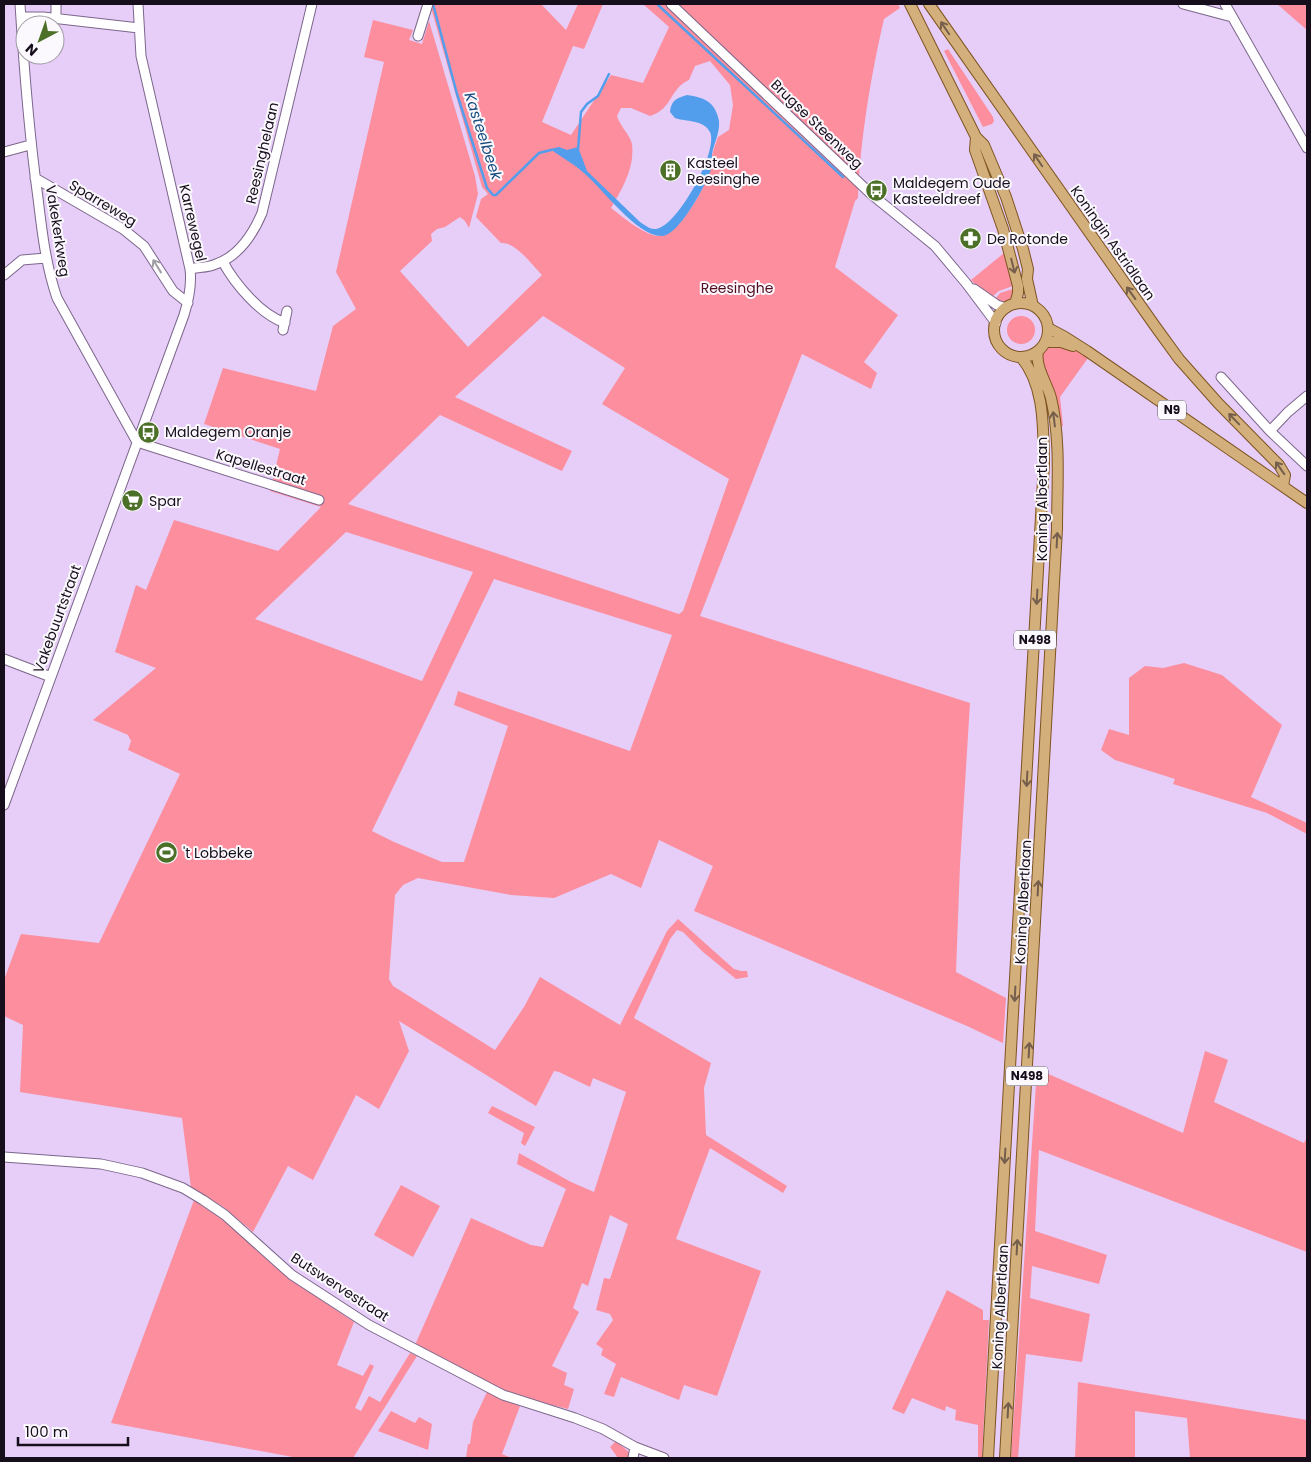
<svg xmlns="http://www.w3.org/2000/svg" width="1311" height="1462" font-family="Poppins,sans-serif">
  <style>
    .green { fill: #fc8e9e; fill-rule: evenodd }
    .water { fill: #539eec }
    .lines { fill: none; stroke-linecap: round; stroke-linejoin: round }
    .stream { stroke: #539eec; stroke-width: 2.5 }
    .minor-casing { stroke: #7c668b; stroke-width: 11 }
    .major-casing { stroke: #7e5421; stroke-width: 12 }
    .minor { stroke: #fff; stroke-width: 9 }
    .major { stroke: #d3af7c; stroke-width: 10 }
    .oneway { stroke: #755e4c }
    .oneway2 { stroke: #a29fa4 }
    .labels { text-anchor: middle; stroke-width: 4; stroke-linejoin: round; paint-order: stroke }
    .shield { fill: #fbf9fd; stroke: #5b5460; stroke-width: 1 }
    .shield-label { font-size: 12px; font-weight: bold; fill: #170e1c }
    .street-label { font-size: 14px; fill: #170e1c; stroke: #fbf9fd }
    .poi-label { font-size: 14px; fill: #170e1c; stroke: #fbf9fd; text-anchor: start }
    .park-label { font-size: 14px; fill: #520c1f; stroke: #fbf9fd }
    .water-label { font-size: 15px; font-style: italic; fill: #184d7f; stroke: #fbf9fd }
  </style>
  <rect width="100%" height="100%" fill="#e6cef8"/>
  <!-- green -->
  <path class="green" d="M430,4H541L566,30L578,4H603L584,49L573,46L542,122L571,135L611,75L643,83L669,27L643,4H898L900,8L884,19C871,75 860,140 858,198L855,201L835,267L898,315L864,362L877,373L871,389L802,354L700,616L970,703L960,865L956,972L1006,998L1003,1043L967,1026L694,911L713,866L659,840L641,888L611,874L554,898L511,895L418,878L403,885L395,895L389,979L393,986L495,1050L524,1007L540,977L620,1025L667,931L678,919L734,969L741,971H747L748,977L736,979L703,952L683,932L677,930L670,939L634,1018L711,1063L704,1088L706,1135L787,1186L783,1193L710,1148L676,1239L761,1271L717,1396L684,1385L679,1400L621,1377L614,1397L604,1394L616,1364L601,1355L603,1349L596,1344L613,1320L610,1314L596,1310L604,1278L610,1279L628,1224L610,1215L588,1286L582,1283L573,1308L579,1312L552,1366L567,1373L564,1385L574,1389L568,1409L535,1401L504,1391L415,1345L471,1218L531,1245L543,1247L566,1189L517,1164L519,1153L571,1182L594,1192L626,1092L593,1078L590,1087L559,1072L554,1071L536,1106L399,1021L409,1051L379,1109L356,1095L313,1180L288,1166L253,1232L222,1206L191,1188L182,1118L20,1092L23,1025L4,1016V980L21,934L99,943L180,774L128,750L131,741L128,735L93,720L156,668L115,652L136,585L146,590L174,520L278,551L321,507L270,491L280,449L204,424L223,368L316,391L333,326L356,309L336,272L384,62L364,57L373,20L413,30L409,40L422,44L429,21L475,176L478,194L469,228L465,221L460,217L445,227L437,229L431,234L432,241L400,271L468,347L542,275C532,265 515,241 501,243L476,217L481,199L488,194L482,187ZM710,61L730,85L733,105L729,130L718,137C716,143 713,150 712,156C712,160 712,164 711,167C706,186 677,243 653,235C639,231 623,217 611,208C622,189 635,168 632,144C630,135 620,126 617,116L621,108H631L650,116C673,109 669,89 689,80L695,66ZM543,316L625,368L602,404L729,479L683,611L679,614L348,504L440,415L562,471L572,451L455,397ZM346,532L473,572L422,681L255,619ZM494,579L672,635L630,751L458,691L454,705L508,726L464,862H442L394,842L372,831Z
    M1277,4H1307V30Z
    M948,49L993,117L994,121L992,124L983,127L944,51Z
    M1004,253L1013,286L999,291L993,296L977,286L971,280Z
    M1016,288C1011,301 1010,308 995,299L1000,293Z
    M1007 330a14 14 0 1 1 28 0a14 14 0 1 1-28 0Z
    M1056,345C1067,348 1079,350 1088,358L1060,397L1063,426H1059C1055,413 1038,363 1043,353C1045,348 1050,346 1056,345Z
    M1184,663L1222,675L1282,725L1251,797L1307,823V834L1267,813L1173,784L1175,779L1115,760L1101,750L1109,729L1129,735V678L1145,666L1163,668Z
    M1205,1051L1228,1060L1214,1102L1304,1143L1307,1137V1252L1039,1150L1035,1231L1107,1255L1099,1284L1032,1266L1030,1298L1090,1314L1082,1362L1026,1354L1018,1458H1011L1037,1069L1183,1133Z
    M492,1106L535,1127L525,1146L521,1143L524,1133L488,1113Z
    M401,1185L440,1206L413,1257L374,1235Z
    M194,1200L230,1225L273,1265L296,1283L354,1322L337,1365L363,1376L370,1364L374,1366L355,1408L361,1411L369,1396L380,1402L410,1353L417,1356L353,1458H298L111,1423Z
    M947,1290L983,1310V1320H989L982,1457H978V1425L955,1420L956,1410L946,1406L945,1411L912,1398L904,1414L892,1409Z
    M1078,1382L1307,1420V1458H1190L1187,1418L1135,1411V1458H1075Z
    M487,1392L520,1406L502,1454L511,1458H466L468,1444H470L473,1422Z
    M391,1411L415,1423L419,1417L432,1424L428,1450L378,1431Z
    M616,1441L630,1453L629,1458H618L610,1447Z"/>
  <!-- water -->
  <path class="water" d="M687,95C695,96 705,98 711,104C715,108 718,115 719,121C720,133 714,143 712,154C712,158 713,162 712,166C708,182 680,234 663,236C638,238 602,188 584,173C574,164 561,157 550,149L559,147L567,150L578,147L587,171L639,221C643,224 650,230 656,229C677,227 719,151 710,132C703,119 686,122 675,118L670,112C671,101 676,98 687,95Z"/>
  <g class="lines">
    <!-- stream -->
    <path class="stream" d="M433,4L457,94L487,188L493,195H496L539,153L551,150
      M657,4L843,177
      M578,150L581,112L587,104L598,96L609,74"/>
    <defs>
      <path id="minor" d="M20,4C24,69 29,133 38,198C42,232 46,266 57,298L137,442
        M56,4V18
        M671,4L871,194L935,246L966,283L996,323
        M1183,4L1232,17
        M1225,4L1307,148
        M21,17H43L139,28
        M418,36L428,4
        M4,152L30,145
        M35,178L123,229L144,246L173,291L188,303
        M223,262C235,284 260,314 285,323
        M190,269C198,267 208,268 216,264C239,256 253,234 262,213L312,4
        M4,275L22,260L46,258
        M974,289L997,305L1006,308
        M283,330L287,311
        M1221,377L1270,431L1288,412L1307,396
        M1270,431L1307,466
        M137,442L319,500
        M4,659L51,677
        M4,805L184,315C189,299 192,285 190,269L141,56L138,4
        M4,1157L101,1164L142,1173L183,1188L203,1200L225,1215L292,1275L369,1325L503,1395L575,1418L603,1429L635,1447L664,1458
        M633,1458L635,1447"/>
      <path id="major" d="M910,4L976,137L984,145L1006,197L1023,249L1028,269L1027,279L1033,306
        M929,4L1155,326L1179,359L1218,403L1279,465L1285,475L1283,486
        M976,137L975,150L1003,229L1018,286V293L1015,304
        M994 330a27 27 0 1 1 54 0a27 27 0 1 1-54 0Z
        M1048,328L1065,337L1087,351L1307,503
        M1045,342H1061L1073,346
        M988,1458L1044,463C1043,427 1045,386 1021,357
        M1005,1458L1057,529C1057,487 1061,440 1051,398C1047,383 1035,367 1038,351"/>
    </defs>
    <!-- minor casing -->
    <use href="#minor" class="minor-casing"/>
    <!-- major casing -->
    <use href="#major" class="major-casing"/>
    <!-- minor -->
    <use href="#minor" class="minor"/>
    <!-- major -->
    <use href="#major" class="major"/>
  </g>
  <!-- one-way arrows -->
  <defs><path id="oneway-shaft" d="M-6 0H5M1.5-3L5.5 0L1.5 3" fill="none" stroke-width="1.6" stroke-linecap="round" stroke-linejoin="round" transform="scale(1.25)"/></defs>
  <g class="oneway">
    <use href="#oneway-shaft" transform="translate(945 28) rotate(-124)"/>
    <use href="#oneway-shaft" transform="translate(1038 160) rotate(-124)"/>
    <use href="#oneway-shaft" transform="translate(1013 266) rotate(76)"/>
    <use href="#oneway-shaft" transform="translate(1131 293) rotate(-126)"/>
    <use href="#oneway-shaft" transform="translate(1054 419) rotate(-97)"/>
    <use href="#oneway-shaft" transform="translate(1234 419) rotate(-134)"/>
    <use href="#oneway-shaft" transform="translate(1280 468) rotate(-125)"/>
    <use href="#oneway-shaft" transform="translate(1057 540) rotate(-87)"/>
    <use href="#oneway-shaft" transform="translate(1037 597) rotate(93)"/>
    <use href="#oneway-shaft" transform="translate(1027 779) rotate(93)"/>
    <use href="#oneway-shaft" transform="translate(1038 888) rotate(-87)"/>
    <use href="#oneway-shaft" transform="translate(1015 994) rotate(93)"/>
    <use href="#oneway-shaft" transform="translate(1029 1050) rotate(-87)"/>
    <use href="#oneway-shaft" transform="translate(1005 1156) rotate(93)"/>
    <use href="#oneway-shaft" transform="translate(1017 1247) rotate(-87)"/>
    <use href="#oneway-shaft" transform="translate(1008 1410) rotate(-87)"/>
  </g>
  <use class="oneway2" href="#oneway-shaft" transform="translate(157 266) rotate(-122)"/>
  <!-- icons -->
  <defs>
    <symbol id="building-disc" viewBox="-11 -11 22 22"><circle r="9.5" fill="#4d7028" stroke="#fbf9fd"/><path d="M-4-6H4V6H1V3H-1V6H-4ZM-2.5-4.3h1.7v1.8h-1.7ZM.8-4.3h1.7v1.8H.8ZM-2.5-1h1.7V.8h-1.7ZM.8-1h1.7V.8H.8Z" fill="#fff"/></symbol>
    <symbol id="bus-disc" viewBox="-11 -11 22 22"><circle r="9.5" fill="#4d7028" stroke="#fbf9fd"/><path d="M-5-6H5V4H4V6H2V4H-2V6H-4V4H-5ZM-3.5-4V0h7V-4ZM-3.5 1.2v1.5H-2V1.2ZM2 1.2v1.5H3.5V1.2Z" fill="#fff"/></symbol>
    <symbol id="pharmacy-disc" viewBox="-11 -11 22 22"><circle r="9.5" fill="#4d7028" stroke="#fbf9fd"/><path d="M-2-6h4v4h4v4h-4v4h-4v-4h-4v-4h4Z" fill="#fff"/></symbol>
    <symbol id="supermarket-disc" viewBox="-11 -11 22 22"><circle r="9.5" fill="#4d7028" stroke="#fbf9fd"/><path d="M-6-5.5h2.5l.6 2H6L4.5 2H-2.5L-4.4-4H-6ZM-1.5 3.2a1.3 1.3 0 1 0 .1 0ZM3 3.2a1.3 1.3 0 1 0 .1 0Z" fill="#fff"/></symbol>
    <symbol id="stadium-disc" viewBox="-11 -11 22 22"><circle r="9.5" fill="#4d7028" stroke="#fbf9fd"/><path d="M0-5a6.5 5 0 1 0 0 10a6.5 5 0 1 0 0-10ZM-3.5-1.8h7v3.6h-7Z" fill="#fff"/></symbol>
  </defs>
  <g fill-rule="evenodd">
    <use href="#building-disc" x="658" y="158" width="25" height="25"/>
    <use href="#bus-disc" x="864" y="178" width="25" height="25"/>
    <use href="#pharmacy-disc" x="958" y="226" width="25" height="25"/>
    <use href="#bus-disc" x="136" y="420" width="25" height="25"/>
    <use href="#supermarket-disc" x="120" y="488" width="25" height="25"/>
    <use href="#stadium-disc" x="154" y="840" width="25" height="25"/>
  </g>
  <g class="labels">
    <!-- shield labels -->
    <g class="shield">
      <rect x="1158" y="400.5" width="28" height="19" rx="4"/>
      <rect x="1014" y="630.5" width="42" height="19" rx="4"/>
      <rect x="1006" y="1066.5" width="42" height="19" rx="4"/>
    </g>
    <g class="shield-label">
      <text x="1172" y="414">N9</text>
      <text x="1035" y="644">N498</text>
      <text x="1027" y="1080">N498</text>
    </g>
    <!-- street labels -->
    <g class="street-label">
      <text transform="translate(817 124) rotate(44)" y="5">Brugse Steenweg</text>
      <text transform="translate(262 153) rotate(-77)" y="5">Reesinghelaan</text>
      <text transform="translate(103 203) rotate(31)" y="5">Sparreweg</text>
      <text transform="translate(193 223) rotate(77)" y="5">Karrewegel</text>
      <text transform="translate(58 231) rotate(81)" y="5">Vakekerkweg</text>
      <text transform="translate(1113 243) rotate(55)" y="5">Koningin Astridlaan</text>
      <text transform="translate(261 467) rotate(17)" y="5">Kapellestraat</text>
      <text transform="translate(1042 499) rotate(-90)" y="5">Koning Albertlaan</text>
      <text transform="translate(57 619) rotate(-70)" y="5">Vakebuurtstraat</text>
      <text transform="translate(1023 902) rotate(-87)" y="5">Koning Albertlaan</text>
      <text transform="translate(340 1287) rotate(33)" y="5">Butswervestraat</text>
      <text transform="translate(1000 1307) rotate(-87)" y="5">Koning Albertlaan</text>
    </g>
    <!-- poi labels -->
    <g class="poi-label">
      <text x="687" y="168">Kasteel<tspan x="687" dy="16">Reesinghe</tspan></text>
      <text x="893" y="188">Maldegem Oude<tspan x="893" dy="16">Kasteeldreef</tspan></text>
      <text x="987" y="244">De Rotonde</text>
      <text x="165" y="437">Maldegem Oranje</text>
      <text x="149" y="506">Spar</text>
      <text x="183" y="858">'t Lobbeke</text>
    </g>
    <!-- park labels -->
    <g class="park-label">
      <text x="737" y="293">Reesinghe</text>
    </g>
    <!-- water labels -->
    <g class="water-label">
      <text transform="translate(483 136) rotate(72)" y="5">Kasteelbeek</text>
    </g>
  </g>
  <!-- border -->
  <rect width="1311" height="1462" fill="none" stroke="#170e1c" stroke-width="10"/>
  <!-- north arrow -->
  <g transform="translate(40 40) rotate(221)"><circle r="24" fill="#fbf9fd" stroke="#a09ba3"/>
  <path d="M0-4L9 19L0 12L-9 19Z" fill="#4d7028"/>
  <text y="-8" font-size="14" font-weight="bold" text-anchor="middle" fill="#170e1c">N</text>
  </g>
  <!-- scale -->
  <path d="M18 1437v8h110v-8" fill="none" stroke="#170e1c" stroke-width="2.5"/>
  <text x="25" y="1437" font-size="15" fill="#170e1c" stroke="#fbf9fd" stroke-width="4" paint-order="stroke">100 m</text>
</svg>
